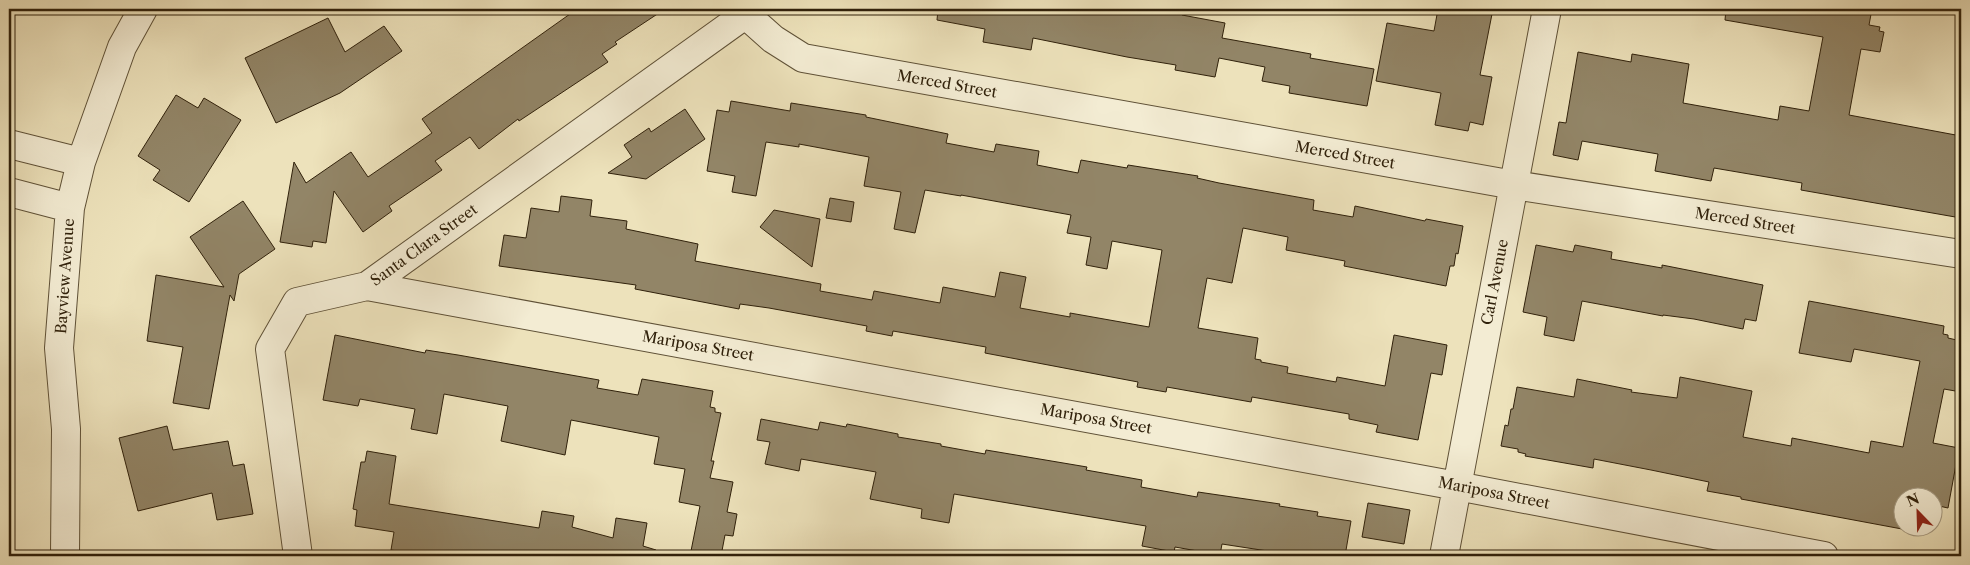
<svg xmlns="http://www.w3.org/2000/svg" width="1970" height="565" font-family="'Libre Caslon Text',serif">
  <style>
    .building { fill: #928567; stroke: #30210b }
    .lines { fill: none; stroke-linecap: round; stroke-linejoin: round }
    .minor-casing { stroke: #5f5137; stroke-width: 30 }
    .minor { stroke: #f3ecd3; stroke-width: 28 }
    .labels { text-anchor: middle; stroke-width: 4; stroke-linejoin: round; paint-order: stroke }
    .street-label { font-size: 15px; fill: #30210b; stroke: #f3ecd3 }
  </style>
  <rect width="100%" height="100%" fill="#ede2bb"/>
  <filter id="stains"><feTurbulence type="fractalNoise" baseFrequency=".004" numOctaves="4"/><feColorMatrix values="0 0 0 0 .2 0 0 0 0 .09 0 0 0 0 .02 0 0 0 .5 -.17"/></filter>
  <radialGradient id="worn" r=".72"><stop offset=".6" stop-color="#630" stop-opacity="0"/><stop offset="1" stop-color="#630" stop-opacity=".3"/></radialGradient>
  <!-- building -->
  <path class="building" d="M577,9H665L615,42L617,44L602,54L608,62L519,121L518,119L479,149L470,137L435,161L442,170L389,206L392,211L363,232L334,191L326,243L313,241L312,247L280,242L294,162L306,183L351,152L368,177L432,133L422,119Z
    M938,9H1183L1182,15L1225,23L1222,38L1311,54L1310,58L1374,69L1367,106L1289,93L1290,86L1262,81L1265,67L1219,58L1215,77L1175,70L1176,65L1127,57L1033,38L1031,50L983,42L985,29L937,20Z
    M1438,9H1493L1480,75L1492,77L1483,125L1470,122L1468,131L1435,125L1441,93L1376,81L1387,23L1434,31Z
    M1726,9H1872L1869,25L1880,27L1879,31L1884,32L1880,52L1861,49L1849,115L1961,136V218L1801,190L1802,183L1714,168L1711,181L1655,171L1658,154L1582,141L1578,160L1553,155L1559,122L1566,123L1578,52L1631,62L1632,54L1689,64L1683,103L1778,120L1780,106L1809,111L1823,37L1725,20Z
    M328,18L345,52L384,26L402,51L340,93L276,123L245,58Z
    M176,95L198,108L204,98L241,120L189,202L153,180L160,170L138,156Z
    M731,101L790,111L791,103L866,115V117L948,134L946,143L994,152L996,144L1039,151L1037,165L1078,173L1081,160L1127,168L1128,165L1198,176L1197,178L1219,183L1314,200L1313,210L1353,217L1355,206L1425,221L1426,219L1463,226L1458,254L1456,253L1454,266H1450L1446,286L1344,266L1345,261L1286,250L1288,237L1243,228L1232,283L1207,278L1198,328L1258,338L1255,359L1261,360V362L1288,367L1287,373L1336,382L1337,377L1385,386L1394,335L1447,345L1442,375L1431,373L1418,440L1376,432L1378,425L1349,419V414L1252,397L1251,402L1167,387L1166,392L1137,387L1138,382L985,353L986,347L893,331L892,336L866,331L867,326L769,308L740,304L739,309L635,289L636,285L499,266L504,235L526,238L531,208L559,212L561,196L592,200L590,216L627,221L626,229L698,244L695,261L821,284L820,291L872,300L874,291L940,303L943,287L995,297L1000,272L1026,277L1020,308L1070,317V313L1149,327L1162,250L1112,241L1107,269L1086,265L1091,237L1067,233L1071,215L961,195V196L925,190L915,233L894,229L901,192L864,186L869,157L799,144V147L766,142L756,196L732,192L735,176L707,171L717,110L729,112Z
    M685,109L705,139L646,179L608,173L632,157L624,145L649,128L651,132Z
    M830,198L854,202L851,222L826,218Z
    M243,201L275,249L239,274L234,301L230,295L209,409L173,403L183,347L147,341L156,275L224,287L190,237Z
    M774,210L820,219L812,267L760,227Z
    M1536,245L1573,252L1575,245L1612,252L1611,259L1662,268V265L1763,285L1756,321L1745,319L1743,329L1694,319L1663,315V316L1582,301L1574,341L1544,335L1547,317L1523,312Z
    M1809,301L1944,326L1943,334L1948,335V338L1961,341V392L1944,389L1933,443L1959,448L1948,508L1939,506L1935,526L1932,525V498H1902V529L1741,499V497L1707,491L1709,482L1651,470L1594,459L1593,468L1525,456L1526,454L1518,452V449L1501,446L1505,425L1508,426L1511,409H1513L1517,387L1574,397L1577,379L1632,390L1631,392L1677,398L1680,377L1752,391L1743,437L1791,446L1792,438L1869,453L1871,441L1903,447L1920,361L1854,349L1851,362L1799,353Z
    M335,335L425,353L426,350L458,355L599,380L597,388L638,395L642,379L713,391L710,407L715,408V412L721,413L711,461H714L710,478L733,482L727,512L737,514L733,536L725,535L721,556H690L700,506L679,502L685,469L654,464L659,437L571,420L565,455L501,441L508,406L444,394L437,434L411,429L415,409L360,399L358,406L323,400Z
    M761,419L818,430L820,422L846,427L847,424L898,434V437L941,444V446L985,454L986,450L1087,467L1086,470L1142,480L1141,487L1197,497L1198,492L1280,504L1279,506L1318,512L1317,516L1351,521L1345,556H1300L1222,544L1220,555L1175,547L1174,552L1142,546L1146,526L954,494L949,523L921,518L922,509L870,499L876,472L801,459L799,471L765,464L770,442L757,440Z
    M167,426L173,450L228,441L233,466L244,464L253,514L217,520L212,493L138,511L119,438Z
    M367,451L396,456L389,504L539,528L542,511L574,516L572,527L613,538L616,518L647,523L643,546L656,550L655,556H429L391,550L394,532L355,526L357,510L353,509L361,462H365Z
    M1368,503L1410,510L1404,544L1362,537Z"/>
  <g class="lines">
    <defs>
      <path id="minor" d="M745,14L773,39L803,58L1514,185L1961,254
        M9,144L81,162
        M9,192L70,208
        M367,286L1457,486L1824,556
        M65,556L66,429L59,348L70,208L81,162L122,47L143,9
        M298,556L270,349L297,302L367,286L753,9
        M1444,556L1547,9"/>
    </defs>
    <!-- minor casing -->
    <use href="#minor" class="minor-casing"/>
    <!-- minor -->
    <use href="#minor" class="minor"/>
  </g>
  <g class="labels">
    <!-- street labels -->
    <g class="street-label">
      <text transform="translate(947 84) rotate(10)" y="5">Merced Street</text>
      <text transform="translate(1345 155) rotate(10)" y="5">Merced Street</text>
      <text transform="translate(1745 221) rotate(9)" y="5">Merced Street</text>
      <text transform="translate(424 245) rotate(-36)" y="5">Santa Clara Street</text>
      <text transform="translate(65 276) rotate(-86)" y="5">Bayview Avenue</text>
      <text transform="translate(1495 282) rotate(-79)" y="5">Carl Avenue</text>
      <text transform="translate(698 346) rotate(10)" y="5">Mariposa Street</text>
      <text transform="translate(1096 419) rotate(10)" y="5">Mariposa Street</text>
      <text transform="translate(1494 493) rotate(11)" y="5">Mariposa Street</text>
    </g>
  </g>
  <!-- margin -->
  <rect width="1970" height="565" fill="none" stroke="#ede2bb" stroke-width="30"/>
  <rect x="10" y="10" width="1950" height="545" fill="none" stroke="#30210b" stroke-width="2.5"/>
  <rect x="15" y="15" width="1940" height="535" fill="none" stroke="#30210b"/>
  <!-- north arrow -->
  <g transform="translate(1918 512) rotate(337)"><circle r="24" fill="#f3ecd3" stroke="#a59b83"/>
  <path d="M0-4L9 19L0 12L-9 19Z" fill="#8f2418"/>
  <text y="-8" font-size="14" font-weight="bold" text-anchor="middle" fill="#30210b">N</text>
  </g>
  <rect width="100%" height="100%" filter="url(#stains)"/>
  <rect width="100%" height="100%" fill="url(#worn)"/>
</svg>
